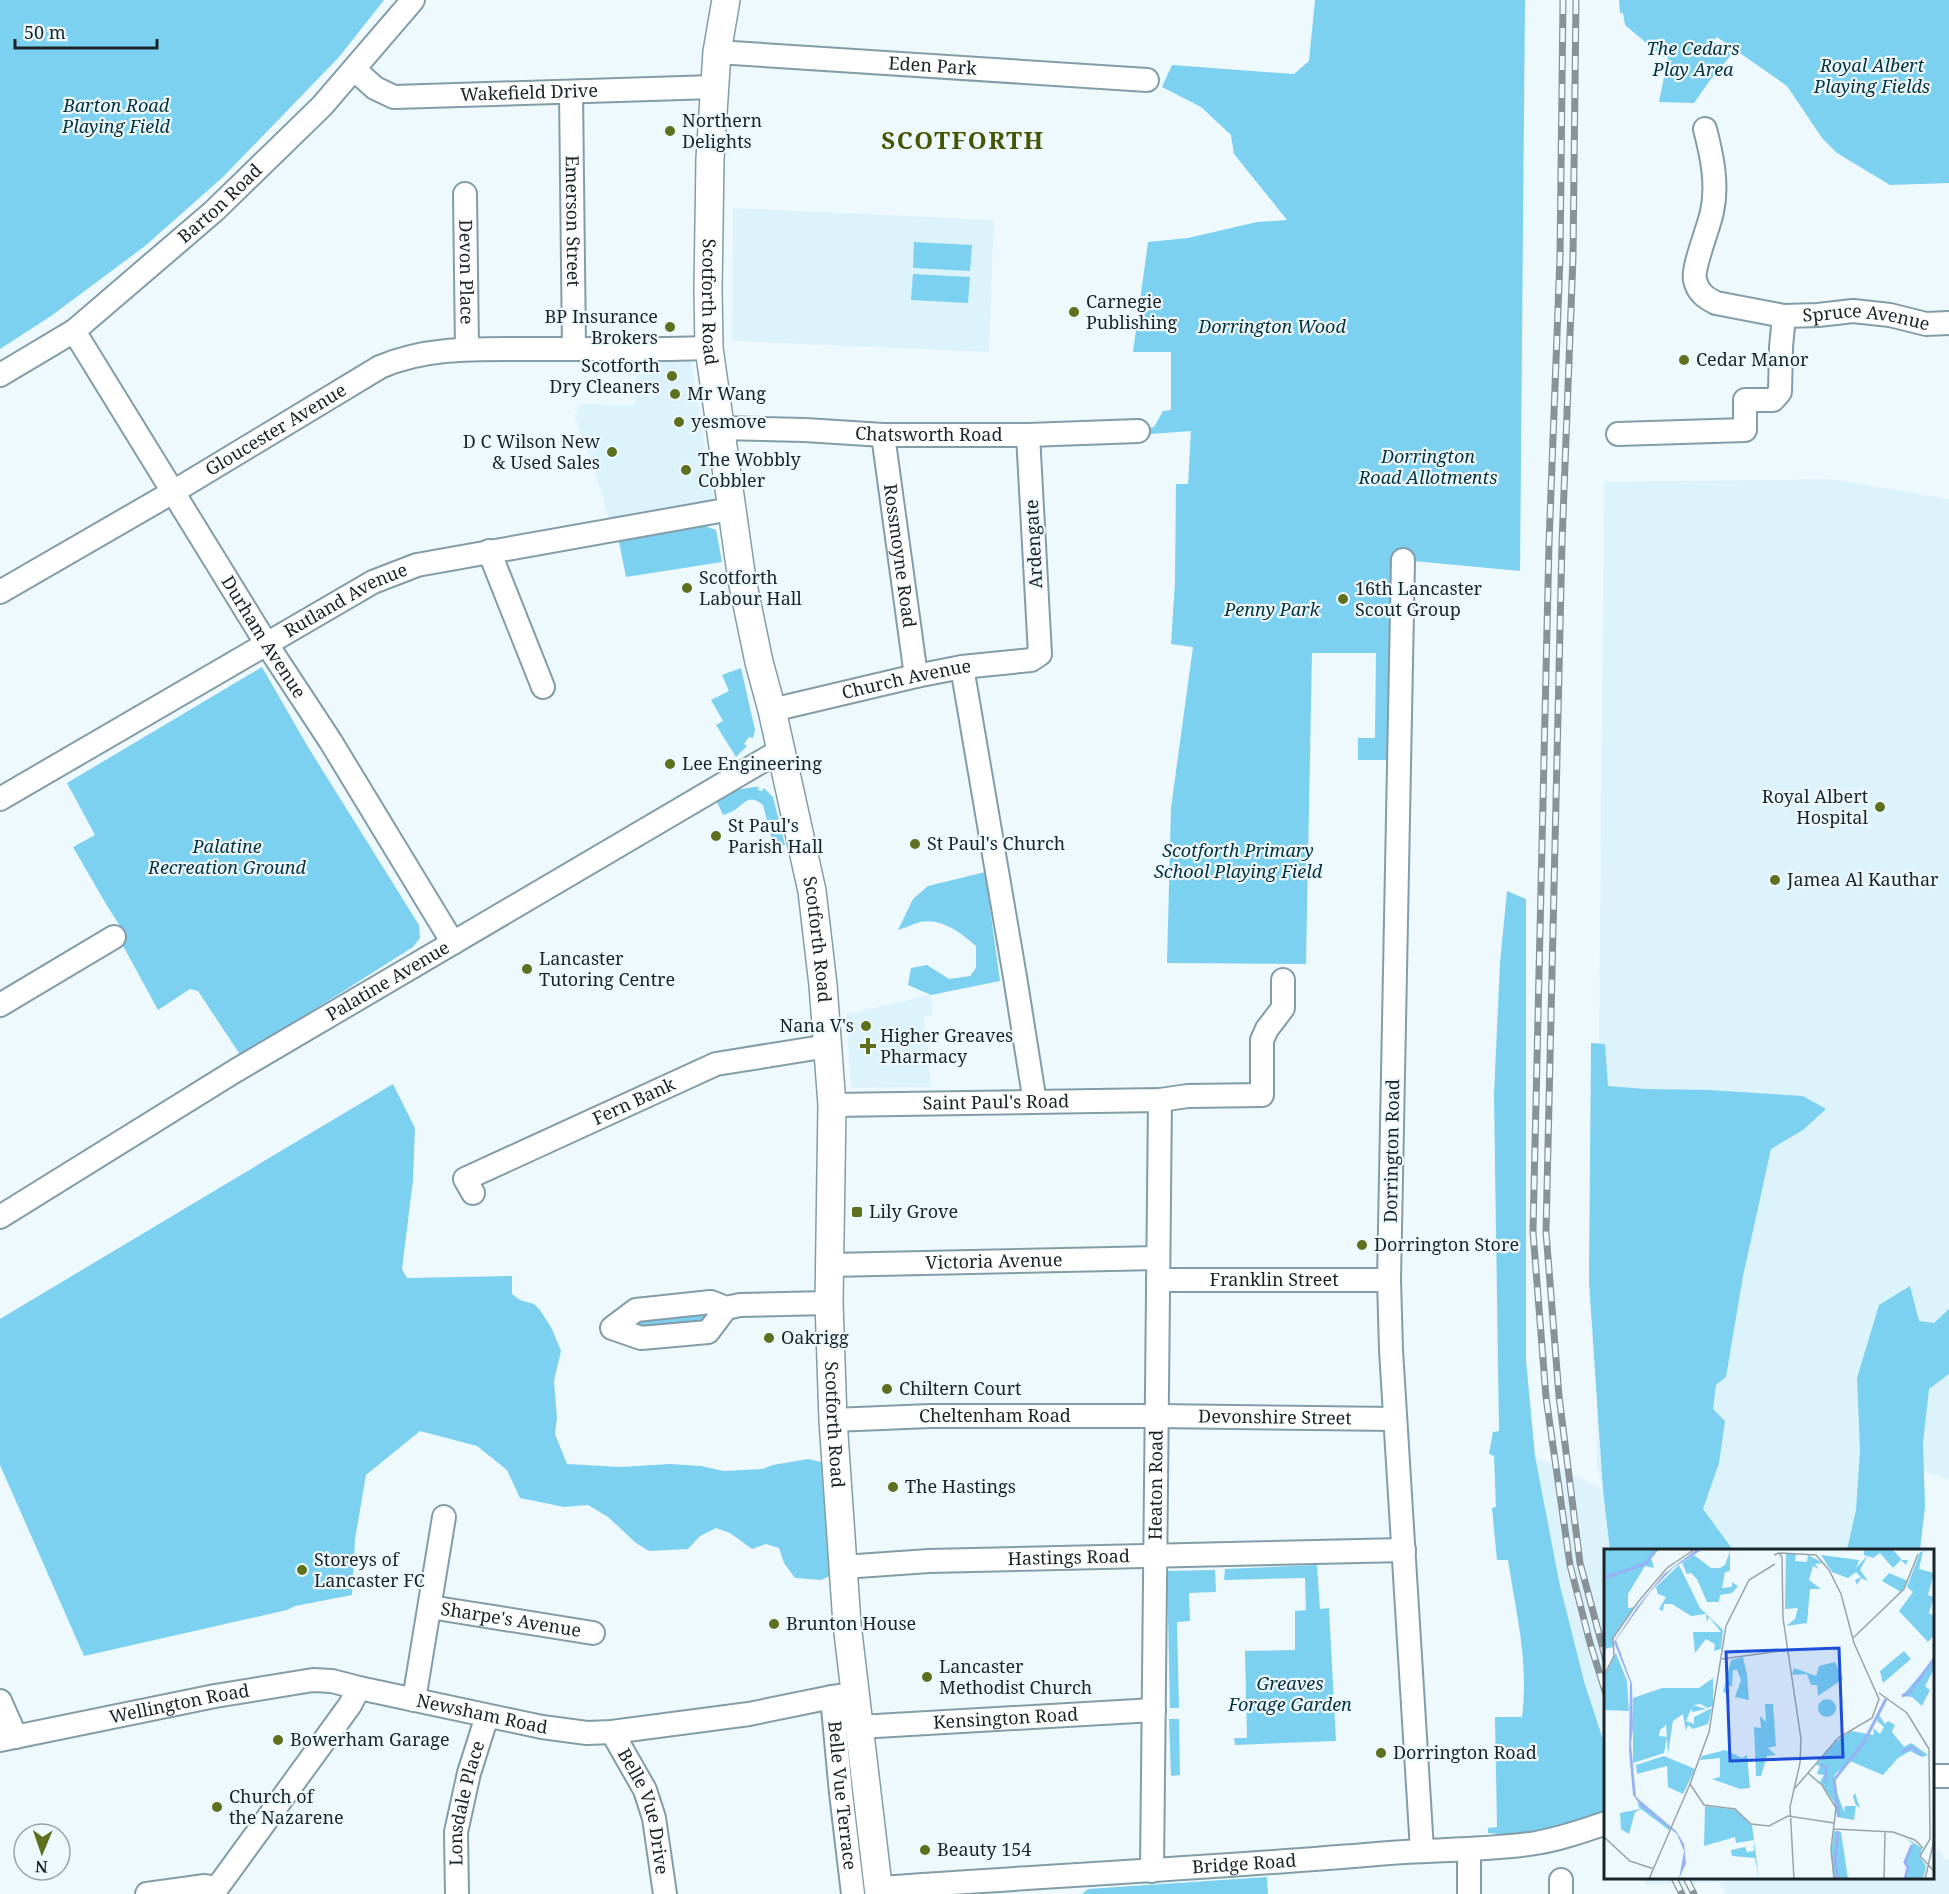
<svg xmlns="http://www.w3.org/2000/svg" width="1949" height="1894" font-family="'Noto Serif',serif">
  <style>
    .built { fill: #ddf3fc }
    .green { fill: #7cd0f0 }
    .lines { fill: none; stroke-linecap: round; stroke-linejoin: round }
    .minor-casing { stroke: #839da8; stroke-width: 26 }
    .major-casing { stroke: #839da8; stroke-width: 30 }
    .minor { stroke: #fff; stroke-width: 22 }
    .major { stroke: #fff; stroke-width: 27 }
    .rail-casing { stroke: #899397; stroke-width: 7 }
    .rail { stroke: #eef9fd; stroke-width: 4.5; stroke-dasharray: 14; stroke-linecap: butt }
    .poi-dot { fill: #5e701e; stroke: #eef9fd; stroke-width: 2 }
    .labels { text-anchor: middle; stroke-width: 4.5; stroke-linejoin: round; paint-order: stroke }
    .park-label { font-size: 18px; font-style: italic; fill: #04313f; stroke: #eef9fd }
    .street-label { font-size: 18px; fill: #1a2428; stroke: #eef9fd }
    .poi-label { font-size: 18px; fill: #1a2428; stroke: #eef9fd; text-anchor: start }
    .district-label { font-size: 24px; font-weight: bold; letter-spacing: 1.5px; fill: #455503; stroke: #eef9fd }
    .inset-river { fill: none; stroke: #96b2f4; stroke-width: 3 }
    .inset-road { fill: none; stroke: #99a4a8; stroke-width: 1.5 }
    .view { fill: #1d4ed8; fill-opacity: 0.15; stroke: #1d4ed8; stroke-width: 3 }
    .inset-edge { fill: none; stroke: #1a2428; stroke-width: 3 }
  </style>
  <rect width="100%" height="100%" fill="#eef9fd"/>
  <!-- built -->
  <path class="built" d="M733,208L994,220L989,352L732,341Z
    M636,359H691L713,496L712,502L707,506L608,518L603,497L574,414H578L579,404L632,405L636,402Z
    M1830,479L1949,499V1480L1898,1463L1891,1550H1606L1605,1746L1573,1642L1560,1586L1535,1456L1603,1489L1597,1465V1261L1604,482Z
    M931,995L933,1015L924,1017L931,1087L851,1088L846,1014Z
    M1941,1850L1943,1860L1949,1859V1894H1726L1720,1882L1646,1885L1642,1878H1719L1721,1881L1745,1878H1932L1933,1851Z"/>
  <!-- green -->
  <path class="green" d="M0,0H384L339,57L223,177L145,246L51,316L0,349Z
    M1315,0H1525L1520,571L1403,560L1399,760H1358V738H1375L1376,653H1312L1306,964L1167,963L1171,808L1193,647L1171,644L1175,583L1176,484H1188L1191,431L1138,435V430L1154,427L1163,411L1171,410V352H1133L1148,242L1188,238L1257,222L1287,220L1234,154L1231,135L1201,107L1162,87L1172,65L1294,74L1309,61Z
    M1619,0H1949V183L1890,185L1837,153L1822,138L1787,86L1717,37L1713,41L1732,54L1711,79L1694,103L1659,102L1668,57H1663L1625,25L1623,13H1620Z
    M914,242L972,245L970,271L913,268Z
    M913,274L970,277L968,303L911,300Z
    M705,526L716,530L722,562L626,577L618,537Z
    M262,667L308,747L419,925L420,938L413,947L241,1056L198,991L190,989L158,1010L121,942L127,937L106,904L73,847L95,835L67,783Z
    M741,668L755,730L753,738L749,737L744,744L747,746L736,757L716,725L723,721L711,700L729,691L722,675Z
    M754,787H759L758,790L762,791L764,788L773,797L785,845L774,848L763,805C748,792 744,805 733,811C729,813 726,814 723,815L717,802L735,790Z
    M985,872L1000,981L931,995L908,985L911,968L927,965L949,979L970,976L976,968V946C961,933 942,918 920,922C913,924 905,928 898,930L913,899L928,886Z
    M1507,891L1526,899V1360L1535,1456L1560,1586L1584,1681L1605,1746L1606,1813L1582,1823L1521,1836L1488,1833V1828L1497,1827L1495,1717H1522C1529,1662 1516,1613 1508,1560H1497L1492,1508L1496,1507L1494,1456L1489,1454L1493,1432L1499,1431L1494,1095L1500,963Z
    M1591,1043L1605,1044L1608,1086L1646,1089L1710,1090L1803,1096L1826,1109L1803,1130L1771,1149L1743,1276L1726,1377L1716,1385L1713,1409L1725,1421L1719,1463L1703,1509L1733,1550H1610L1603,1490L1589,1282Z
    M393,1084L415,1128L413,1180L402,1269L407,1278L512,1276V1294L520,1300L534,1304L540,1310L552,1329L561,1351L554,1381L557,1418L555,1434L567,1464L620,1467L670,1464L701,1466L724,1471L762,1469L773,1465L808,1459L825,1463L832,1575L821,1580L795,1578L784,1563L779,1548L766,1544L752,1549L730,1533L716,1528L700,1536L688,1549L649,1551L636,1543L608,1517L588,1505L564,1507L520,1498L507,1470L477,1446L420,1431L366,1475L355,1539L352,1595L295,1606L287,1610L84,1656L0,1465V1319Z
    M1910,1286L1919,1321L1934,1323L1949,1309V1374L1929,1389L1923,1443L1925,1507L1920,1550H1847L1856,1510L1860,1450L1857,1378L1879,1305Z
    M701,1310L711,1317L702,1327L642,1331L632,1325L641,1317Z
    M1317,1565L1320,1609L1329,1608L1336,1741L1235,1745L1234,1738H1247L1245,1651L1295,1650V1611L1306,1610L1305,1578L1224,1580L1225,1569Z
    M1215,1570L1216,1592L1189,1593L1190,1621L1177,1622L1179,1708H1170L1167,1571Z
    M1169,1719H1179L1180,1775L1171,1776Z
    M1267,1877L1268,1894H1082L1088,1889Z"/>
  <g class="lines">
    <defs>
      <g id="minor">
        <path id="s1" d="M717,52L1147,80"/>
        <path id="s2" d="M355,70L375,88L394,97L714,87"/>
        <path id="s3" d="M571,92L574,349"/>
        <path id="s4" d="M1705,129C1712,156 1718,184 1712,212C1709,227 1692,268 1695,280C1698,293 1706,298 1716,303L1784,316L1818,315L1853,311L1890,315L1926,324L1949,323"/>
        <path id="s5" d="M465,194L467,349"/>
        <path id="s6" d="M74,331L266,643L331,742L453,943"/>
        <path id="s7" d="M0,375L74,331L214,211L322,106L413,0"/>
        <path id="s8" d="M719,428L805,430L883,435H1028L1138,431"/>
        <path d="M1618,434L1745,430V400H1773L1780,392L1781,347L1784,316"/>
        <path id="s9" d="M883,435L916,676"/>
        <path d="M489,551L543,687"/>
        <path d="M1403,560L1389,1280L1391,1350L1422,1850"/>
        <path id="s10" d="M0,592L173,492L380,367C428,346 482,349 534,349C592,349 651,350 709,348"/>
        <path d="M962,667L1015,977L1033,1090V1101"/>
        <path id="s11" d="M772,710L916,676L962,667L1031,660L1040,654L1028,435"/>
        <path id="s12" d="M0,799L373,582L417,565L731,509"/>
        <path d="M0,1005L114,937"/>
        <path id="s13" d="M832,1105L1160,1100L1188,1096L1262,1095V1040L1267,1029L1283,1008V980"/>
        <path id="s14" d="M473,1193L465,1179L716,1064L828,1046"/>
        <path id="s15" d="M0,1217L235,1071L781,750"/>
        <path id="s16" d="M830,1265L1158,1258"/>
        <path id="s17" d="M1158,1280H1389"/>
        <path d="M726,1308L708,1332L641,1338L612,1328L636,1310L711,1302L726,1308L740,1305L829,1303"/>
        <path id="s18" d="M833,1420L930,1416H1157L1395,1419"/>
        <path id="s19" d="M843,1567L929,1561L1404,1550"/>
        <path id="s20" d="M430,1607L593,1633"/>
        <path id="s21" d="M832,1697L841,1793L853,1894"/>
        <path d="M414,1700L444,1517"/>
        <path d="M0,1701L16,1737"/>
        <path id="s22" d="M859,1727L1154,1710"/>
        <path id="s23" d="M612,1732L645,1790L654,1818L665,1894"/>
        <path id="s24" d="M0,1740L215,1696L313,1680L332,1681L359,1688"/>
        <path d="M1932,1776H1949"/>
        <path d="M1469,1849V1894"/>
        <path id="s25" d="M1152,1871L1160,1100"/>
        <path id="s26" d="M879,1888C1045,1876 1211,1868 1377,1854C1430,1849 1484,1851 1536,1843C1560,1839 1583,1831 1606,1823"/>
        <path d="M147,1894L205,1886L217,1888"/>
        <path id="s27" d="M214,1894L217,1888L350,1705L359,1688L542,1727L587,1733L612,1732L749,1714L832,1697L855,1694"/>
        <path id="s28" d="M457,1894L456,1832L469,1773L487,1716"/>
        <path d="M1561,1894V1880"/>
      </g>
      <g id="major">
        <path id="s29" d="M726,0L717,52L710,159L708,290L709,348L742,580L759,662L772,710L812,891L823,985L832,1105L829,1303L833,1420L847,1624L879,1894"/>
      </g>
    </defs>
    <!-- minor casing -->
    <use href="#minor" class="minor-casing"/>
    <!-- major casing -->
    <use href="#major" class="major-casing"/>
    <!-- minor -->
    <use href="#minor" class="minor"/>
    <!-- major -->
    <use href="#major" class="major"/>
    <defs>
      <path id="rail" d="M1563,0L1560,257L1549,543L1533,1232L1546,1397L1570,1565L1590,1643L1606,1694
        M1576,0L1573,257L1562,543L1546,1232L1559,1396L1580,1563L1606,1660
        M1674,1878L1682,1894
        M1686,1878L1694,1894"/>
    </defs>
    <!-- rail casing -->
    <use href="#rail" class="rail-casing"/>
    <!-- rail -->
    <use href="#rail" class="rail"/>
  </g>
  <!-- markers -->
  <g class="poi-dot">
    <circle cx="670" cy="131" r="6"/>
    <circle cx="1074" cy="312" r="6"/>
    <circle cx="670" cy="327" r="6"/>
    <circle cx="1684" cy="360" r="6"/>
    <circle cx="672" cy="376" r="6"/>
    <circle cx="675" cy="394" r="6"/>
    <circle cx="679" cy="422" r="6"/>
    <circle cx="612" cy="452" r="6"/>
    <circle cx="686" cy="470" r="6"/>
    <circle cx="687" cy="588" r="6"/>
    <circle cx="1343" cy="599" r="6"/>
    <circle cx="670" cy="764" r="6"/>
    <circle cx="1880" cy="807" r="6"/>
    <circle cx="716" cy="836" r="6"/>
    <circle cx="915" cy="844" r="6"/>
    <circle cx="1775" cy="880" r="6"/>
    <circle cx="527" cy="969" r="6"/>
    <circle cx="866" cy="1026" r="6"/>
    <path d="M865 1037h6v6h6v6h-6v6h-6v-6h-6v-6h6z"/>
    <rect x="851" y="1206" width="12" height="12" rx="3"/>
    <circle cx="1362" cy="1245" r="6"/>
    <circle cx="769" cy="1338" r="6"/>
    <circle cx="887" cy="1389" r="6"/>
    <circle cx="893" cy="1487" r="6"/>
    <circle cx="302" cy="1570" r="6"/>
    <circle cx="774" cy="1624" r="6"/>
    <circle cx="927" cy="1677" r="6"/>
    <circle cx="278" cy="1740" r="6"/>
    <circle cx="1381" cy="1753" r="6"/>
    <circle cx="217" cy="1807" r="6"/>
    <circle cx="925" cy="1850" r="6"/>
  </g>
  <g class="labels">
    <!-- park labels -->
    <g class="park-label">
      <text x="1693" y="55">The Cedars<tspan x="1693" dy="21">Play Area</tspan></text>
      <text x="1872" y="72">Royal Albert<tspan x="1872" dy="21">Playing Fields</tspan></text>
      <text x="116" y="112">Barton Road<tspan x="116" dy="21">Playing Field</tspan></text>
      <text x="1272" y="333">Dorrington Wood</text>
      <text x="1428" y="463">Dorrington<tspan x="1428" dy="21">Road Allotments</tspan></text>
      <text x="1272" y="616">Penny Park</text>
      <text x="227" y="853">Palatine<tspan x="227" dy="21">Recreation Ground</tspan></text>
      <text x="1238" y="857">Scotforth Primary<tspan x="1238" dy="21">School Playing Field</tspan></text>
      <text x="1290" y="1690">Greaves<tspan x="1290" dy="21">Forage Garden</tspan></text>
    </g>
    <!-- street labels -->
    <g class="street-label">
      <text dy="6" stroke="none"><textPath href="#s1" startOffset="216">Eden Park</textPath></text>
      <text dy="6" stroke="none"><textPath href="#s2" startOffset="183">Wakefield Drive</textPath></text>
      <text dy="6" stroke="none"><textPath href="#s7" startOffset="280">Barton Road</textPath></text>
      <text dy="6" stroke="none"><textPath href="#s3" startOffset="129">Emerson Street</textPath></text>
      <text dy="6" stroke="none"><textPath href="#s5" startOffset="78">Devon Place</textPath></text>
      <text dy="6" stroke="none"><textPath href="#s29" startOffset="303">Scotforth Road</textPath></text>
      <text dy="6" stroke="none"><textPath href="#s4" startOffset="339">Spruce Avenue</textPath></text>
      <text dy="6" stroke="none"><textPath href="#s10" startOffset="320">Gloucester Avenue</textPath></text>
      <text dy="6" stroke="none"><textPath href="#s8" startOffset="210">Chatsworth Road</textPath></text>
      <text transform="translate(1034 544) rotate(-93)" y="6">Ardengate</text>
      <text dy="6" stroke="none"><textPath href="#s9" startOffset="122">Rossmoyne Road</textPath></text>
      <text dy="6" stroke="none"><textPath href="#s12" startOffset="399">Rutland Avenue</textPath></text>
      <text dy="6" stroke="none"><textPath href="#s6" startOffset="360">Durham Avenue</textPath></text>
      <text dy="6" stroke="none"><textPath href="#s11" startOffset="138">Church Avenue</textPath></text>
      <text dy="6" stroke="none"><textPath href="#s29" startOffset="951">Scotforth Road</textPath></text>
      <text dy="6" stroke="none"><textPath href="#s15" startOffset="454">Palatine Avenue</textPath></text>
      <text dy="6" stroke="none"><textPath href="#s14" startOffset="202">Fern Bank</textPath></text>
      <text dy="6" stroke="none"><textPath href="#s13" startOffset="164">Saint Paul's Road</textPath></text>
      <text transform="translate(1392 1151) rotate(-89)" y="6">Dorrington Road</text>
      <text dy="6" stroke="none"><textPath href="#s16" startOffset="164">Victoria Avenue</textPath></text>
      <text dy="6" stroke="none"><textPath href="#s17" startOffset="116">Franklin Street</textPath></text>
      <text dy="6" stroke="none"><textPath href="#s18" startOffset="162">Cheltenham Road</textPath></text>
      <text dy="6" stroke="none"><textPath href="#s18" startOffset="442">Devonshire Street</textPath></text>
      <text dy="6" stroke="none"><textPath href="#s29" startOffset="1437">Scotforth Road</textPath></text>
      <text dy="6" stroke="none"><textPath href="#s25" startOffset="386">Heaton Road</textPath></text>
      <text dy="6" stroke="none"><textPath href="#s19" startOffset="226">Hastings Road</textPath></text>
      <text dy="6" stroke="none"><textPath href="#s20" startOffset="82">Sharpe's Avenue</textPath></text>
      <text dy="6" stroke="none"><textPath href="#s24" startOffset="183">Wellington Road</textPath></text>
      <text dy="6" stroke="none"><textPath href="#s27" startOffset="378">Newsham Road</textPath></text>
      <text dy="6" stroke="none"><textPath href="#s22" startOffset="147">Kensington Road</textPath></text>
      <text dy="6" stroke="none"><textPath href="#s21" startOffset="99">Belle Vue Terrace</textPath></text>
      <text dy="6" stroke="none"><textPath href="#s28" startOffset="92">Lonsdale Place</textPath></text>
      <text dy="6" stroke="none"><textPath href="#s23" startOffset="87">Belle Vue Drive</textPath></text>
      <text dy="6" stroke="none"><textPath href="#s26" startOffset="366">Bridge Road</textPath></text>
    </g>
    <!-- poi labels -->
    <g class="poi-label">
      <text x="682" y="127">Northern<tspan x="682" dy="21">Delights</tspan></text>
      <text x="1086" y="308">Carnegie<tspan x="1086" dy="21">Publishing</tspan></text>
      <text x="658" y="323" text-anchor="end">BP Insurance<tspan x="658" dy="21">Brokers</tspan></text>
      <text x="1696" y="366">Cedar Manor</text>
      <text x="660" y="372" text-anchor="end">Scotforth<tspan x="660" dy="21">Dry Cleaners</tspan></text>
      <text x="687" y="400">Mr Wang</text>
      <text x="691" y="428">yesmove</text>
      <text x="600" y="448" text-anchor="end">D C Wilson New<tspan x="600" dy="21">&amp; Used Sales</tspan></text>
      <text x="698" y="466">The Wobbly<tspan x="698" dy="21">Cobbler</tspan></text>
      <text x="699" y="584">Scotforth<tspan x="699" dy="21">Labour Hall</tspan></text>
      <text x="1355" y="595">16th Lancaster<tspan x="1355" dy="21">Scout Group</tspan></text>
      <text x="682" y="770">Lee Engineering</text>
      <text x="1868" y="803" text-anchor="end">Royal Albert<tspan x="1868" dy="21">Hospital</tspan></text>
      <text x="728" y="832">St Paul's<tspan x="728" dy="21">Parish Hall</tspan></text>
      <text x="927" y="850">St Paul's Church</text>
      <text x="1787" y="886">Jamea Al Kauthar</text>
      <text x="539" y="965">Lancaster<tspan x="539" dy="21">Tutoring Centre</tspan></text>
      <text x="854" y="1032" text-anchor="end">Nana V's</text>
      <text x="880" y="1042">Higher Greaves<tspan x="880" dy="21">Pharmacy</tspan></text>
      <text x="869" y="1218">Lily Grove</text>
      <text x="1374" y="1251">Dorrington Store</text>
      <text x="781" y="1344">Oakrigg</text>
      <text x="899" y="1395">Chiltern Court</text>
      <text x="905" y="1493">The Hastings</text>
      <text x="314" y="1566">Storeys of<tspan x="314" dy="21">Lancaster FC</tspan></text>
      <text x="786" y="1630">Brunton House</text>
      <text x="939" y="1673">Lancaster<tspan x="939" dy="21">Methodist Church</tspan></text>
      <text x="290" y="1746">Bowerham Garage</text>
      <text x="1393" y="1759">Dorrington Road</text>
      <text x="229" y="1803">Church of<tspan x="229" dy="21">the Nazarene</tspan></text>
      <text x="937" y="1856">Beauty 154</text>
    </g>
    <!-- district labels -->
    <g class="district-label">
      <text x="963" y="149">SCOTFORTH</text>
    </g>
  </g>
  <!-- overview -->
  <g transform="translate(1604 1549)">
    <rect width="330" height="330" fill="#eef9fd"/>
    <path d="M0,0H54L47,9L50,19L41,17L24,45V59L30,58L9,88V98L0,100ZM260,0H288L298,11H304L302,16L297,11L289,19L276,4L269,9L260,6ZM330,1L319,2L315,20L330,24L324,46L330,48L325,64L330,67V86L324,93L295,62L309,43L303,38L316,3ZM126,2V22L121,23L118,39L128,38V33L134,37L128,44L116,46L115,53H103L93,30L87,24L83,25L78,14L90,6L107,19H116L121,16ZM182,5H192L191,12L203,13L204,6L219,14L211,15L215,20L209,17L205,31L217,40H206L203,74L182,77L191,70L194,59L181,60ZM217,6L255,11L252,19L264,6L256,21L264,32L257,29L253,36L251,31L257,28L252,23L244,29L228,23ZM75,16L96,59L119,81L117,100L110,102L111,95L102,90L91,104L89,83H117L105,68L103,73L102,65L87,67L68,55H60L59,62L55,60L62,48L54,45L52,38ZM285,24L304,32L297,43L278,32ZM300,102L307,110L279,134L276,122ZM12,104L23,132L25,162L0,161V127ZM139,108L143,126L145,151L131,148L137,131L133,121H129L128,137H122V144L119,143L127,111ZM330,110L329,122L321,137L326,141L318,157L308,148L298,147ZM231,113L239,130L214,147L213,136H207L203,125L188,126L190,119L212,127L215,117ZM109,129V157L103,159L97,155L89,156L102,160L89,163L87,160L82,172L90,175V168L108,159L104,175L89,180L84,176L82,182L79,165L69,172L64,205L62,176L56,181L55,187L63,188L60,204L29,214V149L58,139H95ZM214 159a9 9 0 1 1 18 0a9 9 0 1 1-18 0ZM161,155H169L172,197L164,199L172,206L163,207L157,227H152L150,178L157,179L156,167L162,173ZM275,166L281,175L284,172L291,176L288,183L300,198L307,194L324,206L318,208L306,202L294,209L279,226L246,212L231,225L229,233L240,263L241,257H252L249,247L251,244L256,259L252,256L250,271L233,268L230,253L216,233L220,226L213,225L216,217L212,216L230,194L247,182L270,186L269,179L276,185L280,178L273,172ZM121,201L138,209L143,206L146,239L136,240L108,230L116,228V209L96,211L98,207ZM60,207L91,220L79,245L64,238L63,217L33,225L32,216ZM33,253L66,279L65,281L37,260L31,263L25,285L17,280L16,264L36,260ZM101,257L132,261L148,276L155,330L151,309L128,307L127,301L141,298L143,303L150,302V291L132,294L131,288L100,297ZM230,282L237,283L244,330H230L227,304ZM300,288L318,299L316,308L322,317L319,330H301L304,319L300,315L309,295Z" fill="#7cd0f0"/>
    <path d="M93,0L96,2L69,19L46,43L12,91L28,135L29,179L27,195L32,248L72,282L80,295L82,314L75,330L80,302L73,285L38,258L29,246L25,202L26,133L10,93L33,58L60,25Z" fill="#96b2f4"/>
    <path class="inset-river" d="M0,29L41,15L53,0M298,147L305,144L330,110M298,203L309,198L317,206M217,215L222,219V233M235,268L230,231L260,193L282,150M234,282L231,314L234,330M301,330L304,318L301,313L308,296"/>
    <path class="inset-road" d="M176,4L212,6L225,21L237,45L250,94L275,150L268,169L234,189L191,239M170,6L175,4L178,8L179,69L197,190L196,214L186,258L190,330M249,89L300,40L314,5M118,110L184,101M0,126L10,107L9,89L34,53L63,19L91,0M275,144L303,164L325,200L326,290L316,307L330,322M204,224L218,236L232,259L227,300L230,330M86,235L100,256L131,260L147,275L165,277L184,267L230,274M86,235L105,183L122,77L145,31L171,15M230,280L289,283L311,291L319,299M0,288L26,312L50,320M45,330L86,235M280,330L281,283M321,330L330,291"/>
    <path class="view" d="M235,99L239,208L126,212L122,103Z"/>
    <rect width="330" height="330" class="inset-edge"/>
  </g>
  <!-- north arrow -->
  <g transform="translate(42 1852) rotate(182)"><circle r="28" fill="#eef9fd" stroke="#99a4a8" stroke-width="1.5"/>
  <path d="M0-4.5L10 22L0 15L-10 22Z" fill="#5e701e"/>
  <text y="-9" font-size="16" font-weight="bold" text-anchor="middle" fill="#1a2428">N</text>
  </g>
  <!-- scale -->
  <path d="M15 39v9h142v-9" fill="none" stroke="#1a2428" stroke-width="3"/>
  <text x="24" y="39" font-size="18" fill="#1a2428" stroke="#eef9fd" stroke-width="4.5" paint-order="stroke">50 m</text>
</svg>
